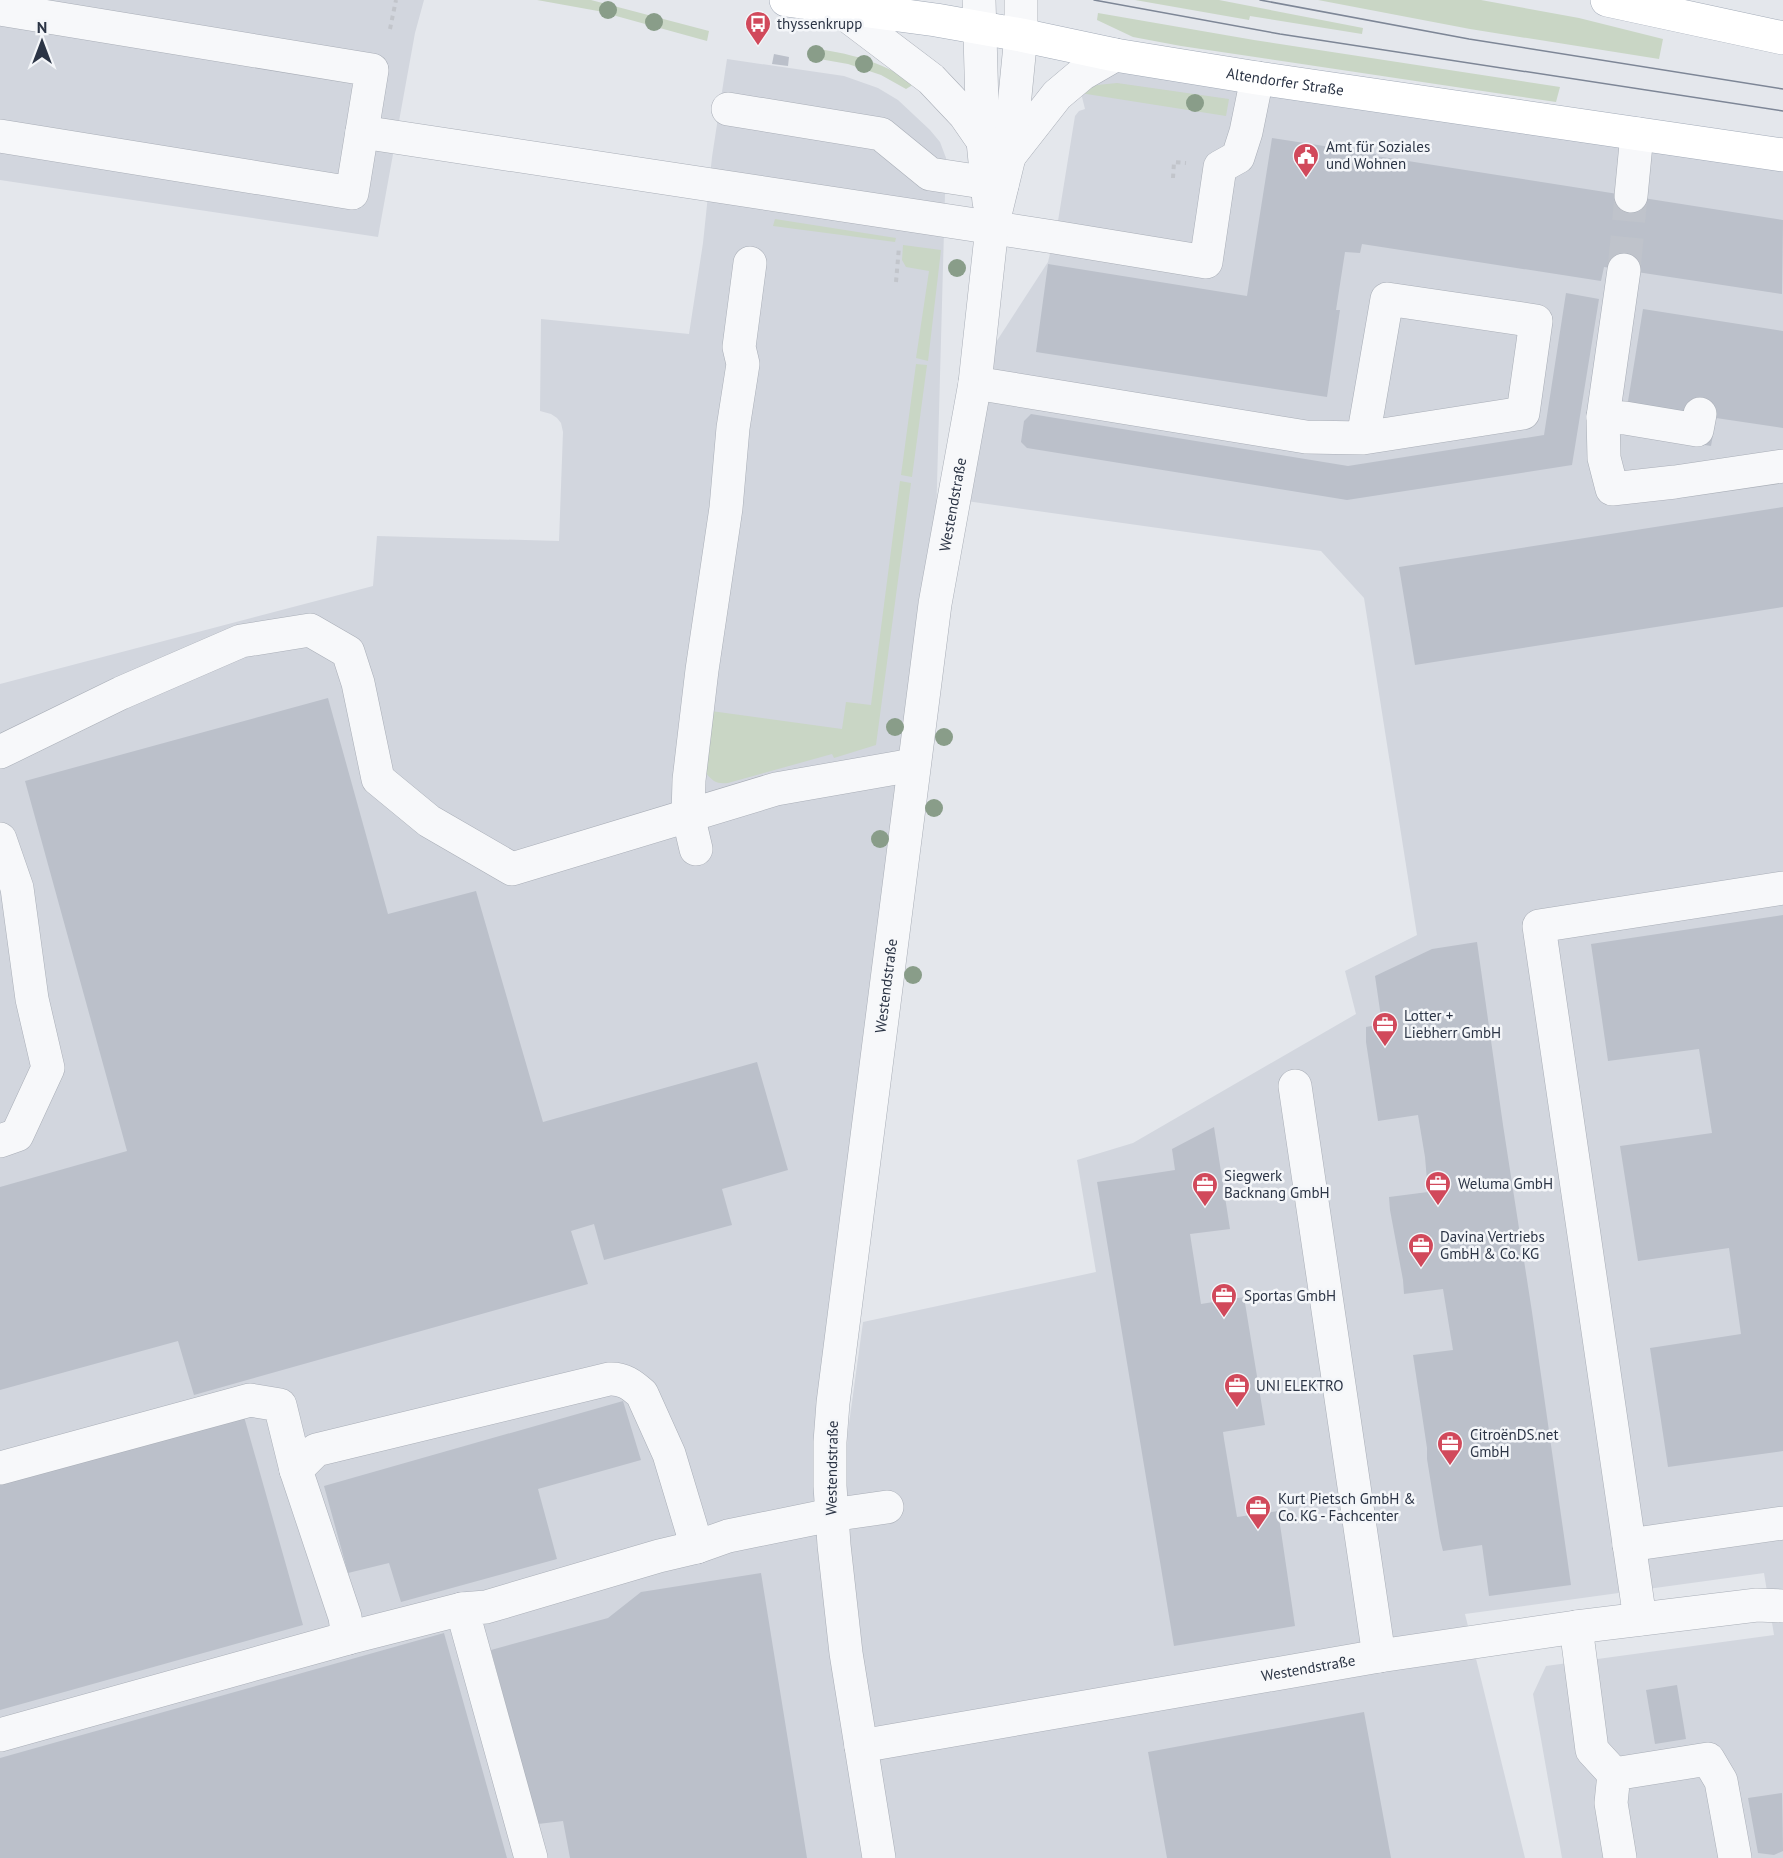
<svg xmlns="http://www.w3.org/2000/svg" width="1783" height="1858" font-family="'PT Sans',sans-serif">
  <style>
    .built { fill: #d2d6de }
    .green { fill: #c9d6c5 }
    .building { fill: #bbc0ca }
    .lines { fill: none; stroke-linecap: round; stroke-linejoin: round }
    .minor-tunnel { stroke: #bfc3cb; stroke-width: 33; stroke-dasharray: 33 16; stroke-linecap: butt }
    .minor-casing { stroke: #a9aeb7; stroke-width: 34 }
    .major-casing { stroke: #a3abb8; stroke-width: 34 }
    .path { stroke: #c2c5cb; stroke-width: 4; stroke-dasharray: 4.5 4.5; stroke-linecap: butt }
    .minor { stroke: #f7f8fa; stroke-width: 33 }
    .major { stroke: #fff; stroke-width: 33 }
    .tram { stroke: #7d8696; stroke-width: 1.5 }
    .tree { fill: #899d89 }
    .labels { text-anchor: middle; stroke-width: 5; stroke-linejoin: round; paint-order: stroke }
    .poi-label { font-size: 15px; fill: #2b3445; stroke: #f4f6f9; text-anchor: start }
    .street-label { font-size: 15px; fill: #2b3445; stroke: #f4f6f9 }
  </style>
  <rect width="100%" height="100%" fill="#e4e7ec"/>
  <!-- built -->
  <path class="built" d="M0,0H424L415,33L378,237L0,180Z
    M1103,58L1783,168V1858H1562L1533,1694L1546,1666L1774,1635L1764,1573L1465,1614L1525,1858H892L870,1742L844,1488L848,1431L863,1322L1096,1272L1077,1160L1133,1143L1356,1014L1345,971L1417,935L1364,598L1321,551L959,500L978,370L1048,262L1058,221L1075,116L1079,111L1085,109L1080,89Z
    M727,59L844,76L878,88L898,100L930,130L940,142L946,158L933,630L837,1428L879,1858H0V684L373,586L377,536L559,541L563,432L561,423L557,418L551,414L540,411L541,319L689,334L703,243L712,157Z"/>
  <!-- green -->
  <path class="green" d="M537,0H591L709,31L707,41L598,11Z
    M1135,0H1219L1363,28L1362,34L1250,16L1249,20Z
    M1318,0H1481L1579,18L1663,39L1659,59L1470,29Z
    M1098,13L1254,40L1560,87L1556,102L1181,46L1133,37L1097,20Z
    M810,48C850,53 878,61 913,82L911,86L906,89L881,75L848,64L808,57Z
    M1117,83L1229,99L1226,116L1080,93L1097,85Z
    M775,219L896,238L895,242L773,226Z
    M903,245L941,250L928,361L916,358L929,271L906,267L902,260Z
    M916,364L927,365L912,477L901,475Z
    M900,481L911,483L876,745L834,758L832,754L728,783C717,784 713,782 706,773L711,711L842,729L846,702L871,705Z"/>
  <!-- building -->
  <path class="building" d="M774,54L789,57L788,66L772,64Z
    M1272,138L1376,154V156L1783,220L1782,294L1604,267L1601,281L1362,244L1360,253L1345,252L1336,310H1340L1327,397L1036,352L1048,264L1247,296Z
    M1566,293L1599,299L1572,465L1347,500L1027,448L1021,442L1024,421L1031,414L1348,466L1544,435Z
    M1643,309L1783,331V428L1716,418L1711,446L1623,432Z
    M1783,507V607L1415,665L1399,567Z
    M328,698L388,914L476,891L543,1122L757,1062L788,1170L722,1189L732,1225L604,1260L594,1224L571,1231L588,1284L194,1395L178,1341L0,1390V1187L127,1151L25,781Z
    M1783,915V1451L1668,1467L1650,1348L1741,1334L1729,1248L1638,1261L1620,1146L1712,1133L1699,1049L1608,1061L1591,944Z
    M1477,942L1503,1125L1532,1312L1571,1585L1489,1596L1482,1545L1443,1551L1440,1539L1427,1459V1448L1413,1355L1453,1350L1443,1289L1404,1294L1403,1280L1390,1210L1389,1197L1428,1192L1425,1157L1418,1115L1378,1121L1366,1042V1027L1382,1024L1375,976L1432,949Z
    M1214,1127L1230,1229L1190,1234L1201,1304L1244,1297L1265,1425L1223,1432L1224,1439L1237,1517L1278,1511L1295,1626L1174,1646L1097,1182L1175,1170L1172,1149Z
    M623,1401L641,1460L538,1489L557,1559L401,1602L389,1563L348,1573L324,1486Z
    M243,1413L303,1625L0,1710V1481Z
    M761,1573L807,1858H570L563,1821L538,1824L491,1650L608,1618L641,1592Z
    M444,1633L507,1858H0V1758Z
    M1677,1685L1686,1739L1655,1744L1646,1690Z
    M1364,1712L1391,1858H1167L1148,1752Z
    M1782,1793L1783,1851L1774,1855L1758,1853L1748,1798Z"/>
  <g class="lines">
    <!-- minor-tunnel -->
    <path class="minor-tunnel" d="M1624,270L1631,196"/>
    <defs>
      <g id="minor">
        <path d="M979,0L983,141L989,202"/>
        <path d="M836,7L931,79L965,115L983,141"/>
        <path d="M0,9L372,70L352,193L0,136"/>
        <path d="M728,109L881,134L930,174L1002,185"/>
        <path d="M362,132L1054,237L1206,262L1220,167L1238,157L1246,132L1257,78"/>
        <path d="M1010,155L1057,95L1082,74L1115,55"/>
        <path d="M1631,196L1637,134"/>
        <path d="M1624,270L1603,417L1604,458L1612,489L1675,482L1783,466"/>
        <path d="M975,383L1306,437L1363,438L1523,413L1536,321L1387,299L1363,438"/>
        <path d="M1603,417L1625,418L1697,430L1700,414"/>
        <path d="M0,752L121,693L241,641L310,630L348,652L358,683L378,779L429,821L512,869L776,789L913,765"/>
        <path d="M0,839L17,888L32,999L48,1068L17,1135L0,1141"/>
        <path d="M696,849L688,815L689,780L702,670L726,508L733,428L743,364L739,347L750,263"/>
        <path d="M1295,1086L1379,1656"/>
        <path d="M0,1468L250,1400L280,1405L296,1470"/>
        <path d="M1629,1545L1783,1523"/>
        <path d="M1640,1619L1539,926L1783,888"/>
        <path d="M1576,1627L1592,1750L1614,1774"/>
        <path d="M348,1638L345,1617L296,1470L316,1450L609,1379C623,1378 632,1385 642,1394L669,1454L697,1547"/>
        <path d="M0,1735L348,1638L462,1609"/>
        <path id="s1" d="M861,1746L1379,1656L1576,1627L1757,1605L1783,1606"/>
        <path d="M531,1858L462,1609L486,1607L659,1556L697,1547L728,1536L831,1515L887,1507"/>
        <path id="s2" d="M879,1858L846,1653L834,1545L830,1486V1442L833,1403L935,604L975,383L992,227L1009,157L1021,35V0"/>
        <path d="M1620,1858L1611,1803L1614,1774L1708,1759L1721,1781L1735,1858"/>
      </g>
      <g id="major">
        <path id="s3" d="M786,0L936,20L1021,35L1115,55L1257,78L1783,155"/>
        <path d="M1607,0L1783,38"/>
      </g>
    </defs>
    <!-- minor casing -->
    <use href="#minor" class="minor-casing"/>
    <!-- major casing -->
    <use href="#major" class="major-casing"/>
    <!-- path -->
    <path class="path" d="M390,29L396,0
      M1173,178L1174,162L1186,163
      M896,282L899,247"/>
    <!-- minor -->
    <use href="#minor" class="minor"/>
    <!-- major -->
    <use href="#major" class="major"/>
    <!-- tram -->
    <path class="tram" d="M1094,0L1280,34L1783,111
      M1260,0L1469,39L1783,89"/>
  </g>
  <!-- trees -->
  <g class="tree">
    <circle cx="608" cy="10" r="9"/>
    <circle cx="654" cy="22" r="9"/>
    <circle cx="816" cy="54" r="9"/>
    <circle cx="864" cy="64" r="9"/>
    <circle cx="1195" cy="103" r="9"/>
    <circle cx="957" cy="268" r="9"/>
    <circle cx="895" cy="727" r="9"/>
    <circle cx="944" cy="737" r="9"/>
    <circle cx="934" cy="808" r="9"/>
    <circle cx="880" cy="839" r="9"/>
    <circle cx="913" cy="975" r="9"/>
  </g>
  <!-- icons -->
  <defs>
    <symbol id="bus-pin" viewBox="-11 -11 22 30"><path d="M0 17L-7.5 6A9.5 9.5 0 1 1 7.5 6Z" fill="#d1495b" stroke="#f4f6f9"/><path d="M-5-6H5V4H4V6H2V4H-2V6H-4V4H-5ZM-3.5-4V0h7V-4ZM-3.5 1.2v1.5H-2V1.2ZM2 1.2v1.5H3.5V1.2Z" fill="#fff"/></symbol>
    <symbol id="civic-pin" viewBox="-11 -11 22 30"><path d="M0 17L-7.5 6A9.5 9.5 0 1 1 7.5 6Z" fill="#d1495b" stroke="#f4f6f9"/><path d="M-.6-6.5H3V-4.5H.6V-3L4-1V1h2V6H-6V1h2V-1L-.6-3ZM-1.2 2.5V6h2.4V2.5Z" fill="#fff"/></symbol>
    <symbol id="office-pin" viewBox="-11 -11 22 30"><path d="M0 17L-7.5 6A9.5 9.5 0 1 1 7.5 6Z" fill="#d1495b" stroke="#f4f6f9"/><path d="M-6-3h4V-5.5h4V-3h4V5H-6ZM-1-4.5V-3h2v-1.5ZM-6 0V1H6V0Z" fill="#fff"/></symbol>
  </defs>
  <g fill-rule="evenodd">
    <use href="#bus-pin" x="743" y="9" width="30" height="40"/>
    <use href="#civic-pin" x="1291" y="141" width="30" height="40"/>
    <use href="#office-pin" x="1370" y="1010" width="30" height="40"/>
    <use href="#office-pin" x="1423" y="1169" width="30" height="40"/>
    <use href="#office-pin" x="1190" y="1170" width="30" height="40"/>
    <use href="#office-pin" x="1406" y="1231" width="30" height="40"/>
    <use href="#office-pin" x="1209" y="1281" width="30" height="40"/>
    <use href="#office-pin" x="1222" y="1371" width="30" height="40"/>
    <use href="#office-pin" x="1435" y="1429" width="30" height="40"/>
    <use href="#office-pin" x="1243" y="1493" width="30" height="40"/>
  </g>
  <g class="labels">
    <!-- poi labels -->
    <g class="poi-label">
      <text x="777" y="29">thyssenkrupp</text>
      <text x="1326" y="152">Amt für Soziales<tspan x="1326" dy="17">und Wohnen</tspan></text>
      <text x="1404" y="1021">Lotter +<tspan x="1404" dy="17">Liebherr GmbH</tspan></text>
      <text x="1224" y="1181">Siegwerk<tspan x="1224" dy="17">Backnang GmbH</tspan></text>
      <text x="1458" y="1189">Weluma GmbH</text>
      <text x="1440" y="1242">Davina Vertriebs<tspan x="1440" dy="17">GmbH &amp; Co. KG</tspan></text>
      <text x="1244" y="1301">Sportas GmbH</text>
      <text x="1256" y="1391">UNI ELEKTRO</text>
      <text x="1470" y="1440">CitroënDS.net<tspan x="1470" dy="17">GmbH</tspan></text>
      <text x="1278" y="1504">Kurt Pietsch GmbH &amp;<tspan x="1278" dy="17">Co. KG - Fachcenter</tspan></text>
    </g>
    <!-- street labels -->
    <g class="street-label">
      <text dy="5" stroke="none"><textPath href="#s3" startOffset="506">Altendorfer Straße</textPath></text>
      <text dy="5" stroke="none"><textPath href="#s2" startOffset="1365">Westendstraße</textPath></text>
      <text dy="5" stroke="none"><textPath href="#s2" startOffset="879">Westendstraße</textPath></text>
      <text transform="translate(832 1468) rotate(-89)" y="5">Westendstraße</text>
      <text dy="5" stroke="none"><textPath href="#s1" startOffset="454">Westendstraße</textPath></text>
    </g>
  </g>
  <!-- north arrow -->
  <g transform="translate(42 42)" stroke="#f4f6f9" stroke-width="4.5" paint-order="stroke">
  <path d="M0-4.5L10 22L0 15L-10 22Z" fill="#2b3445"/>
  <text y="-9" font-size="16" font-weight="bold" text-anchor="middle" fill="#2b3445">N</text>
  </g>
</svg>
